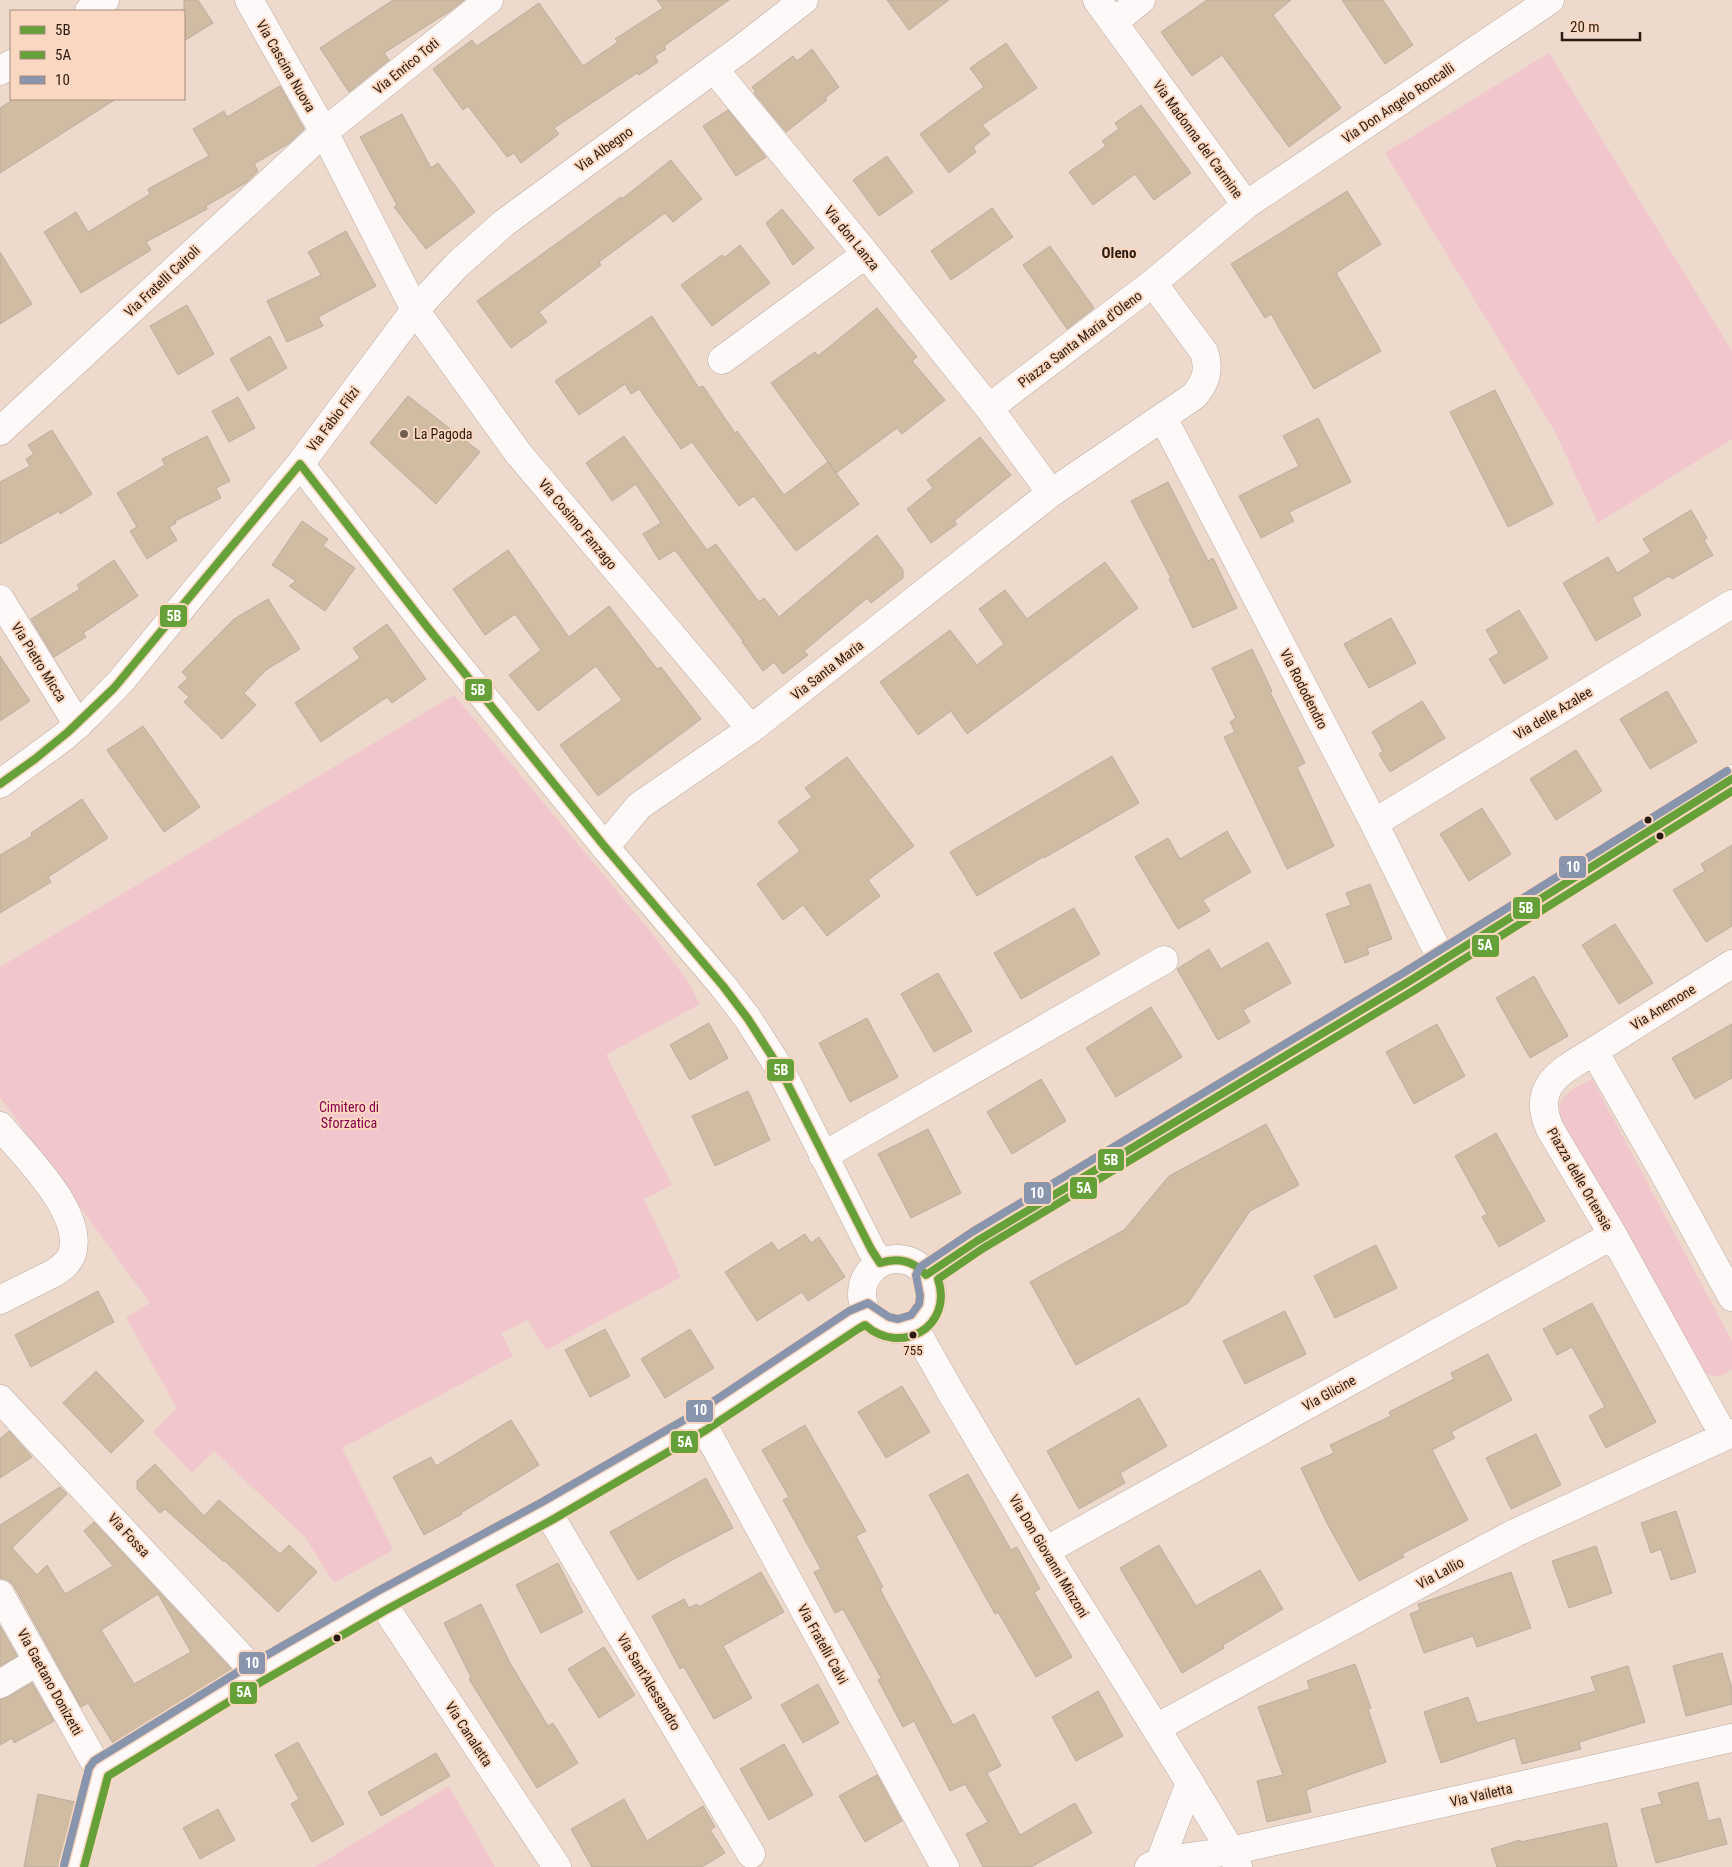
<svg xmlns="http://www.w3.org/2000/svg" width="1732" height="1867" font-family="'Roboto Condensed',sans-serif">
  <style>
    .green { fill: #f1c6cc }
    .building { fill: #d0bba3; stroke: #bcada0; fill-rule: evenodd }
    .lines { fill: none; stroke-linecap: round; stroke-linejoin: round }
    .minor-casing { stroke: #bcaba0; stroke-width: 29 }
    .tertiary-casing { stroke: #bcaba0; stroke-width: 29 }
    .minor { stroke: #fcf9f8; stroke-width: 28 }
    .tertiary { stroke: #fcf9f8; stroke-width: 28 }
    .bus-1-casing { stroke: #fad7c0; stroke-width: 11 }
    .bus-2-casing { stroke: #fad7c0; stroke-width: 11 }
    .bus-3-casing { stroke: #fad7c0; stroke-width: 11 }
    .bus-1 { stroke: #66a038; stroke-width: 8 }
    .bus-2 { stroke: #66a038; stroke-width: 8 }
    .bus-3 { stroke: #8895ac; stroke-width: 8 }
    .poi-dot { fill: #6e5e52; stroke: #fad7c0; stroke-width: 2 }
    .bus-dot { fill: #2a1b10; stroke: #fad7c0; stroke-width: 2 }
    .labels { text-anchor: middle; stroke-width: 4; stroke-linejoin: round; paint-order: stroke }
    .bus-label { font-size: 13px; fill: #2a1b10; stroke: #fad7c0 }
    .street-label { font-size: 14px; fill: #2a1b10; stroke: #fad7c0 }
    .poi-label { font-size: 14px; fill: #2a1b10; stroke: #fad7c0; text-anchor: start }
    .park-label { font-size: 14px; fill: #85024c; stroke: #fad7c0 }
    .neighbourhood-label { font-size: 15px; font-weight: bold; fill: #2a1b10; stroke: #fad7c0 }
    .line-badge { stroke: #fad7c0; stroke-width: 2 }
    .badge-label { font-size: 14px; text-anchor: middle; font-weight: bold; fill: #fff }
  </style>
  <rect width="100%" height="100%" fill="#eddacd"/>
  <!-- green -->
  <path class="green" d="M1549,53L1732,351V439L1598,523L1554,430L1385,153Z
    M454,695L646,926L687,980L700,1004L606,1055L672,1185L644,1199L681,1277L546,1350L528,1320L501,1333L513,1356L342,1448L393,1550L334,1583L305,1537L214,1451L192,1473L153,1432L177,1408L126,1318L150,1303L0,1097V967Z
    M1592,1079L1732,1341V1369C1718,1381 1705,1376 1694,1364L1562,1120C1553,1096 1574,1089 1592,1079Z
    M449,1786L495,1867H315Z"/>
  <!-- building -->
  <path class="building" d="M184,0H198L213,23L184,41Z
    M393,0H464L450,11L384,53L389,60L349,92L320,48Z
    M657,0H729L664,46L666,49L655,56L658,62L639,75L637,73L554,128L559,134L521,163L514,153L507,157L468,106L463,110L433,69L472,40L477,46L539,3L583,66L618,42L615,39L663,8Z
    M887,0H949L909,30Z
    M1207,0H1291L1273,15L1341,108L1289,147L1222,55L1192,76L1161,32Z
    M1342,0H1383L1413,45L1385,64Z
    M1006,43L1037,88L982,125L990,134L973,147L976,152L949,173L920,134L984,87L970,68Z
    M812,49L839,87L825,98L827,100L786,132L754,93L756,92L752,87L793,56L797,61Z
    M280,86L304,129L288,144L254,164L258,171L247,182L206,206L207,209L146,242L151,250L81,293L44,232L76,212L88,232L150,194L148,189L209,156L193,129L224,111L227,117Z
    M14,99H116L0,173V108Z
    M1141,105L1191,173L1154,200L1135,174L1093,205L1069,172L1106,146L1102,141L1119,129L1115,123Z
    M728,110L766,157L736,176L703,126Z
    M402,114L431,168L438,163L475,212L426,249L394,207L397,205L360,137Z
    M887,156L913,192L879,216L853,180Z
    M671,160L702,199L673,222L665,213L599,262L601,265L539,312L547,322L511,348L477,301L621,197L622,199Z
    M1347,191L1381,244L1336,273L1381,351L1314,389L1271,314L1265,318L1231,264Z
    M992,208L1013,237L951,280L931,251Z
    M782,209L814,248L793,265L766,223Z
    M346,231L376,286L318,317L323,326L287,342L267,301L321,275L308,252Z
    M740,245L770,283L712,326L681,285L722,255L724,258Z
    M1050,246L1094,308L1067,329L1023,265Z
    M0,252L32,304L0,324Z
    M187,305L214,354L178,375L150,326Z
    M877,308L917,357L912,361L945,400L902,434L897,428L836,473L771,383L815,352L818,356Z
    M652,316L699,388L703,386L735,433L737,431L784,495L828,462L859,504L796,551L754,496L739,506L692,442L681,449L639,389L631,394L625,384L579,415L555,381Z
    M270,336L287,368L248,391L230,359Z
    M1495,390L1553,504L1508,527L1450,412Z
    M408,396L480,452L436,504L370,443Z
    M238,397L255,428L229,442L212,411Z
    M1318,418L1351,482L1289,512L1294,521L1261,538L1239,496L1299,466L1283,436Z
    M52,430L92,494L60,514L59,511L0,544V482L30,466L26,459L34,454L28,445Z
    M207,436L230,481L216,488L221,498L175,521L176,523L169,527L177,540L147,559L130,531L137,527L117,493L165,465L162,459Z
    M624,436L707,550L716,544L759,602L764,598L779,617L877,535L903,570V578L871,603L867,598L804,651L808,655L783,674L774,662L763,671L742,642L743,641L675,550L659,560L643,534L661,523L636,484L612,501L586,463Z
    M980,437L1011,475L954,521L957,524L931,543L907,509L933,488L927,480Z
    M1168,482L1208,561L1213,558L1237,608L1193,628L1169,579L1171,578L1131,501Z
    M1691,510L1707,538L1704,540L1713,555L1672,579L1669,576L1632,598L1641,615L1596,641L1563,583L1608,557L1617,573L1651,552L1643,539Z
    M302,521L328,539L323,546L355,568L325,611L289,586L296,581L272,565Z
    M508,550L569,637L609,606L657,669L661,667L701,719L598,796L560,745L622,700L596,666L538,711L509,675L541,650L515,614L485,635L453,589Z
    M114,560L138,596L83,633L86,637L54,657L31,619L80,589L77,585Z
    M1105,562L1138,608L967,734L951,711L918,735L880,682L950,630L977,665L1004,644L979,609L1005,590L1027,619Z
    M268,599L300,649L266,670L244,693L256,705L222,739L184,702L189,697L178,687L188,678L182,672L234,619Z
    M1519,610L1548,658L1504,684L1489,659L1499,653L1486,630Z
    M1391,618L1416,663L1369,688L1344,644Z
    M387,624L426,679L392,703L387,697L321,742L295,703L360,658L353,648Z
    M1252,649L1272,691L1270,692L1305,763L1297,767L1334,846L1287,869L1224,737L1235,732L1230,722L1236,718L1212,668Z
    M0,656L30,701L0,721Z
    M1667,691L1697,742L1650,769L1620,719Z
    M1422,701L1445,738L1390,772L1379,754L1383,751L1372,732Z
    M143,726L200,807L164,832L107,750Z
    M1576,750L1602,791L1556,820L1530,779Z
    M1112,756L1139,803L1044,858L1043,857L977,896L950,852Z
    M847,757L914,846L868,880L880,896L827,936L803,905L783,920L757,884L800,851L778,822L812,797L805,788Z
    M82,799L108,838L48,877L51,882L0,913V855L32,836L31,833Z
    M1482,808L1511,854L1469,881L1440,834Z
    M1227,831L1251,872L1203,900L1210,911L1178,929L1135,857L1168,838L1180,859Z
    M1732,845V926L1706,942L1673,890L1705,871L1701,864Z
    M1370,884L1392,939L1367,948L1369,954L1345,963L1326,914L1351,905L1346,893Z
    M1074,908L1100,954L1021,999L994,953Z
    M1615,924L1653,983L1619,1004L1582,945Z
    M1268,942L1291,983L1243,1010L1250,1022L1218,1040L1177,969L1209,949L1221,969Z
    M938,973L972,1031L934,1052L901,994Z
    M1534,976L1568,1036L1530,1058L1496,998Z
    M1151,1007L1182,1057L1116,1097L1086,1048Z
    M867,1018L898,1077L850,1102L819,1043Z
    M709,1023L728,1058L690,1080L670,1045Z
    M1437,1024L1465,1076L1414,1104L1386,1052Z
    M1732,1024V1078L1695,1099L1672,1058Z
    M1041,1079L1066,1121L1012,1154L987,1112Z
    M748,1091L770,1140L715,1166L692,1116Z
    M1266,1124L1299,1185L1250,1211L1188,1303L1076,1365L1030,1282L1124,1230L1169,1176Z
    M928,1129L961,1193L911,1218L878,1154Z
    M1496,1133L1545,1221L1499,1247L1482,1217L1487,1214L1455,1156Z
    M805,1234L811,1243L819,1237L845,1277L808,1301L802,1292L757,1321L725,1272L772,1242L778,1251Z
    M1376,1245L1397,1288L1335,1318L1314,1276Z
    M98,1291L114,1322L31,1367L15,1335Z
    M1592,1303L1656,1422L1606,1448L1589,1416L1605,1407L1572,1347L1557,1355L1543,1329Z
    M1285,1311L1306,1354L1245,1384L1223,1341Z
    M605,1329L630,1376L590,1397L565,1350Z
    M690,1329L714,1368L665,1398L641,1359Z
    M1488,1354L1512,1400L1451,1432L1455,1438L1432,1450L1468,1520L1402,1554L1404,1557L1359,1581L1327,1523L1301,1468L1334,1453L1330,1445L1391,1416L1389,1412L1454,1379L1451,1373Z
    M96,1371L144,1421L111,1453L63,1403Z
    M902,1386L930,1432L886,1458L858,1412Z
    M1139,1398L1167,1446L1120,1473L1125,1483L1079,1509L1047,1451Z
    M511,1420L539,1465L461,1513L462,1514L424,1535L393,1477L431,1457L436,1466Z
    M805,1425L866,1531L856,1536L883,1587L880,1589L953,1725L974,1714L1001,1766L987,1773L1020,1835L1075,1803L1092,1833L1031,1867H983L966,1834L988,1822L965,1784L950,1791L914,1721L903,1727L878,1680L881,1678L843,1609L835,1613L814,1572L821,1569L783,1500L789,1497L762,1450Z
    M9,1431L32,1457L0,1478V1439Z
    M1536,1434L1561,1485L1511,1509L1486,1458Z
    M155,1464L204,1516L219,1500L280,1554L289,1545L317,1572L278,1612L225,1561L224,1562L165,1509L160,1513L137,1489V1481Z
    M968,1474L1011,1550L1017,1547L1040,1589L1034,1592L1072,1657L1036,1677L998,1612L995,1614L929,1495Z
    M706,1478L733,1528L672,1560L638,1580L610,1532Z
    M60,1487L67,1494L12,1548L37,1575L47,1565L65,1594L113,1566L84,1531L94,1522L232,1670L113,1743L88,1703L81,1707L14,1586L8,1580L0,1578V1525ZM158,1594L191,1652L134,1684L101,1630Z
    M1676,1511L1696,1572L1671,1580L1661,1549L1651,1553L1641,1523Z
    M1159,1545L1196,1606L1260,1570L1283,1609L1223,1645L1224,1648L1182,1673L1120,1568Z
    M1596,1546L1612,1593L1569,1608L1552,1561Z
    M558,1563L583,1612L541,1633L516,1585Z
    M761,1572L784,1612L723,1646L752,1698L714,1719L684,1667L680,1669L652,1616L684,1599L689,1608L697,1604L699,1607Z
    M1511,1572L1531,1628L1477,1647L1473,1636L1424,1653L1410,1614L1420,1610L1418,1604Z
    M481,1604L510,1663L548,1726L553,1723L578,1763L537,1788L469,1679L471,1677L444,1623Z
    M0,1626L17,1656L0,1666Z
    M604,1647L635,1695L599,1718L568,1669Z
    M1722,1653L1732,1689V1704L1686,1716L1673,1666Z
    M1355,1664L1371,1708L1368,1709L1386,1762L1306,1790L1311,1812L1267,1822L1257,1781L1283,1775L1258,1707L1310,1689L1307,1681Z
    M1628,1666L1645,1722L1579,1742L1581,1749L1522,1764L1515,1738L1441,1763L1424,1712L1468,1697L1477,1723L1596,1691L1591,1677Z
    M32,1683L54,1721L14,1743L12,1738L0,1745V1700L8,1697Z
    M818,1684L839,1723L803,1743L781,1705Z
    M1098,1691L1123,1736L1076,1761L1052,1717Z
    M298,1742L344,1824L312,1842L291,1804L299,1799L275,1755Z
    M784,1744L813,1795L769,1820L740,1769Z
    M436,1753L450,1776L381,1816L368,1792Z
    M877,1775L902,1821L865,1842L839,1796Z
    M1698,1782L1708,1821L1720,1818L1727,1844L1656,1863L1641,1809L1662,1804L1658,1793Z
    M38,1794L75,1802L59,1867H24Z
    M624,1799L647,1841L703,1806L715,1827L710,1830L725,1853L702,1867H592L571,1829Z
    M218,1809L235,1840L200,1859L183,1828Z
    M1607,1823L1617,1867H1497L1491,1849L1520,1840L1521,1842Z"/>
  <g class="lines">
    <defs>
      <path id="minor" d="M249,0L324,132L415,310L518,453L751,729
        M1097,0L1246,205L1153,283
        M89,11L105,0
        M1114,22L1141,0
        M714,69L866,254L989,408
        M0,71L11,64
        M1246,205L1550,0
        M722,360L866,254
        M1162,419L1171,433L1374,823L1442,960
        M0,431L324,132L489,0
        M0,599L78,725
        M1374,823L1732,604
        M605,847L639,806L751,729L1051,493L1194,396C1206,382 1210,370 1204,352L1153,283L989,408L1051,493
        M1594,1051L1732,964
        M0,1126C24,1155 85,1213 72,1254C69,1263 61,1268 54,1273L0,1300
        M823,1156L1164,960
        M0,1399L256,1673
        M701,1421L945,1867
        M1724,1436L1613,1235L1550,1129C1530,1085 1562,1071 1594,1051L1665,1175L1732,1297
        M547,1511L751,1854
        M1045,1551L1613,1235
        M0,1594L99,1770
        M381,1601L557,1867
        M0,1684L38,1661
        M1156,1728L1460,1562L1515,1533L1732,1433
        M99,1770L256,1673L381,1601L547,1511L701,1421L853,1320L867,1313
        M1160,1861L1190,1783
        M74,1867L99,1770
        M1149,1867L1160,1861L1231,1851L1732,1738"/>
      <path id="tertiary" d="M300,464L428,628L605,847L723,986L748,1019L780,1069L871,1249L880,1263
        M0,784L65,736L88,715L121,681L300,464L415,310L457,265L504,223L745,46L804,0
        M862 1294a35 35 0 1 1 70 0a35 35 0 1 1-70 0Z
        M926,1275L977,1241L1408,982L1732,779
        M913,1325L949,1389L1045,1551L1190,1783L1231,1851L1238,1867"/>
    </defs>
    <!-- minor casing -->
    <use href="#minor" class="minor-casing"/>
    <!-- tertiary casing -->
    <use href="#tertiary" class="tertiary-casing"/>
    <!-- minor -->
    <use href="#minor" class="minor"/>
    <!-- tertiary -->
    <use href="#tertiary" class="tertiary"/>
    <defs>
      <path id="bus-1" d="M0,784L35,759L68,732L114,688L300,464L428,628L605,847L723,986L748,1019L780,1069L871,1249L880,1263C898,1257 913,1260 926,1275L977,1241L1408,982L1732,779"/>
      <path id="bus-2" d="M84,1867L108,1776L261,1682L386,1610L552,1520L706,1430L858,1329L865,1325C901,1357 954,1326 938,1279L982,1249L1413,991L1732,791"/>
      <path id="bus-3" d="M64,1865L89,1768L94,1761L251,1664L376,1592L542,1502L696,1413L849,1311L868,1303L889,1317L898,1319L911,1315L919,1304L920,1296L916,1275L920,1267L972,1232L1403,973L1727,771"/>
    </defs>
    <!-- bus-1 casing -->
    <use href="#bus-1" class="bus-1-casing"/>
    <!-- bus-2 casing -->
    <use href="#bus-2" class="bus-2-casing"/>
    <!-- bus-3 casing -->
    <use href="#bus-3" class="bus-3-casing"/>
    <!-- bus-1 -->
    <use href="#bus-1" class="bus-1"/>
    <!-- bus-2 -->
    <use href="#bus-2" class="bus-2"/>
    <!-- bus-3 -->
    <use href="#bus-3" class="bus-3"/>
  </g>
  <!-- markers -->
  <circle class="poi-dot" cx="404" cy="434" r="5"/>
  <g class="bus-dot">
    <circle cx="1648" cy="820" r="4.5"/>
    <circle cx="1660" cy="836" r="4.5"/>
    <circle cx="913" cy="1335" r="4.5"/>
    <circle cx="337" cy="1638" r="4.5"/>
  </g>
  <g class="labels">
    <!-- bus labels -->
    <g class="bus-label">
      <text x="913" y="1355">755</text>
    </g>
    <!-- street labels -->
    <g class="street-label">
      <text transform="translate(286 66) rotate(60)" y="5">Via Cascina Nuova</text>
      <text transform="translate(406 66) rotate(-39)" y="5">Via Enrico Toti</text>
      <text transform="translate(1398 103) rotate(-34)" y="5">Via Don Angelo Roncalli</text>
      <text transform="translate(1198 139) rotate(54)" y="5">Via Madonna del Carmine</text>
      <text transform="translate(604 149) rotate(-36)" y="5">Via Albegno</text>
      <text transform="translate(852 238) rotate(51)" y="5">Via don Lanza</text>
      <text transform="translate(162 281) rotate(-43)" y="5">Via Fratelli Cairoli</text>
      <text transform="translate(1080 339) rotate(-37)" y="5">Piazza Santa Maria d'Oleno</text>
      <text transform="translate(333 419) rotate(-53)" y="5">Via Fabio Filzi</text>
      <text transform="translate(578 524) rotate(50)" y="5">Via Cosimo Fanzago</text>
      <text transform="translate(39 662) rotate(58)" y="5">Via Pietro Micca</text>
      <text transform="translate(827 670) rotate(-38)" y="5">Via Santa Maria</text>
      <text transform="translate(1304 689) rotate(63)" y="5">Via Rododendro</text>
      <text transform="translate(1553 713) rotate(-31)" y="5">Via delle Azalee</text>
      <text transform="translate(1663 1007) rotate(-32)" y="5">Via Anemone</text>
      <text transform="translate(1580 1179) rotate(60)" y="5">Piazza delle Ortensie</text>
      <text transform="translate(1329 1393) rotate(-29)" y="5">Via Glicine</text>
      <text transform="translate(129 1535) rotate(47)" y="5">Via Fossa</text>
      <text transform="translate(1049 1556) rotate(59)" y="5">Via Don Giovanni Minzoni</text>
      <text transform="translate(1440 1573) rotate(-28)" y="5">Via Lallio</text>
      <text transform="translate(823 1644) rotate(61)" y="5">Via Fratelli Calvi</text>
      <text transform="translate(50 1682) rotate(61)" y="5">Via Gaetano Donizetti</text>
      <text transform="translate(649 1682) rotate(59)" y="5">Via Sant'Alessandro</text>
      <text transform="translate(469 1734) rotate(57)" y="5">Via Canaletta</text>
      <text transform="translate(1481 1795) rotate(-13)" y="5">Via Vailetta</text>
    </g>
    <!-- poi labels -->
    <g class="poi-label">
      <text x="414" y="439">La Pagoda</text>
    </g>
    <!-- park labels -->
    <g class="park-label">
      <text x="349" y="1112">Cimitero di<tspan x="349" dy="16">Sforzatica</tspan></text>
    </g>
    <!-- neighbourhood labels -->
    <g class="neighbourhood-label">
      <text x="1119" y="258">Oleno</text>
    </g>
  </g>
  <g class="line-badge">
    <rect x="159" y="604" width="29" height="24" rx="5" fill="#66a038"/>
    <rect x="464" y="678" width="29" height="24" rx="5" fill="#66a038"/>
    <rect x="1558" y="855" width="29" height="24" rx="5" fill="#8895ac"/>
    <rect x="1512" y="896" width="29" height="24" rx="5" fill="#66a038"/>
    <rect x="1471" y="934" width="29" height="24" rx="5" fill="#66a038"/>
    <rect x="766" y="1058" width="29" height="24" rx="5" fill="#66a038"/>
    <rect x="1097" y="1148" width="28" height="24" rx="5" fill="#66a038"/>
    <rect x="1069" y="1176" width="29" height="24" rx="5" fill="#66a038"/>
    <rect x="1023" y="1181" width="29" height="24" rx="5" fill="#8895ac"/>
    <rect x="685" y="1399" width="29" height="24" rx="5" fill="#8895ac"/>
    <rect x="670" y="1430" width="29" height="24" rx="5" fill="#66a038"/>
    <rect x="238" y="1651" width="28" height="24" rx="5" fill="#8895ac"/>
    <rect x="229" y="1681" width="29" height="24" rx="5" fill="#66a038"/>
  </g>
  <g class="badge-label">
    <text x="174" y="621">5B</text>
    <text x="478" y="695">5B</text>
    <text x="1573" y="872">10</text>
    <text x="1526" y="913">5B</text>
    <text x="1485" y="950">5A</text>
    <text x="781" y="1075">5B</text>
    <text x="1111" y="1165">5B</text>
    <text x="1084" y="1193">5A</text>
    <text x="1037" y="1198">10</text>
    <text x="700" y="1415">10</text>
    <text x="685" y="1447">5A</text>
    <text x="252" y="1668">10</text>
    <text x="244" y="1697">5A</text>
  </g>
  <!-- legend -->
  <rect x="10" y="10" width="175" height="90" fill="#fad7c0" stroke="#a78c7a"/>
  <rect x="20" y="26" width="25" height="8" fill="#66a038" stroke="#a78c7a"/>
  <text x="55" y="35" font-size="15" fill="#2a1b10">5B</text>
  <rect x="20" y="51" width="25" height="8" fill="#66a038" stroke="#a78c7a"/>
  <text x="55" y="60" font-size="15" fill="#2a1b10">5A</text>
  <rect x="20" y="76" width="25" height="8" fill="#8895ac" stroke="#a78c7a"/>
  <text x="55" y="85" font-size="15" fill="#2a1b10">10</text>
  <!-- scale -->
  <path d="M1562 32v8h78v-8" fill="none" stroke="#2a1b10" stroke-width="2.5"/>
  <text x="1570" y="32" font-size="15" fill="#2a1b10" stroke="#fad7c0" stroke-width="4" paint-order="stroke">20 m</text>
</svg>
